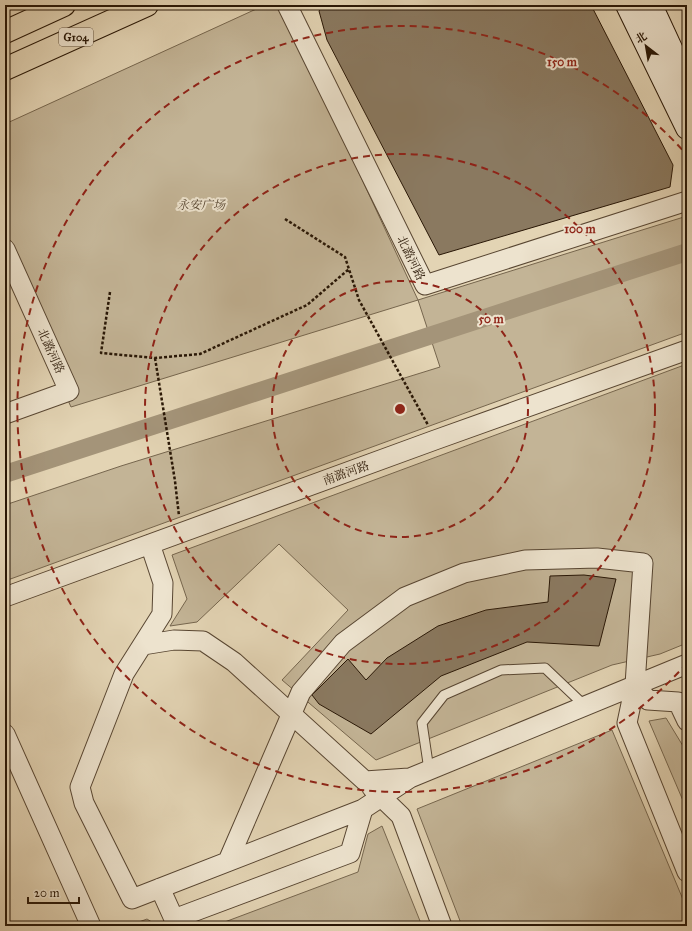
<svg xmlns="http://www.w3.org/2000/svg" width="692" height="931" font-family="'IM FELL Great Primer','Noto Serif SC',serif">
  <style>
    .green { fill: #c3b496; stroke: #76664e }
    .lines { fill: none; stroke-linecap: round; stroke-linejoin: round }
    .canal { stroke: #a49479; stroke-width: 18 }
    .building { fill: #8a7960; stroke: #291706 }
    .service-casing { stroke: #584632; stroke-width: 11 }
    .minor-casing { stroke: #584632; stroke-width: 21 }
    .secondary-casing { stroke: #291706; stroke-width: 24 }
    .primary-casing { stroke: #291706; stroke-width: 24 }
    .path { stroke: #291706; stroke-width: 2.5; stroke-dasharray: 3 2; stroke-linecap: butt }
    .service { stroke: #ede3ce; stroke-width: 9 }
    .minor { stroke: #ede3ce; stroke-width: 19 }
    .secondary { stroke: #ede3ce; stroke-width: 22 }
    .primary { stroke: #e3d4b4; stroke-width: 22 }
    .ring { fill: none; stroke: #8f2418; stroke-width: 2; stroke-dasharray: 7 5 }
    .labels { text-anchor: middle; stroke-width: 4; stroke-linejoin: round; paint-order: stroke }
    .shield { fill: #ede3ce; stroke: #645442; stroke-width: 1 }
    .shield-label { font-size: 11px; font-weight: bold; fill: #291706 }
    .park-label { font-size: 12px; font-style: italic; fill: #574631; stroke: #ede3ce }
    .street-label { font-size: 12px; fill: #291706; stroke: #ede3ce }
    .centre { fill: #8f2418; stroke: #ede3ce; stroke-width: 2 }
    .ring-label { font-size: 12px; text-anchor: middle; font-weight: bold; fill: #8f2418; stroke: #ede3ce; stroke-width: 4; stroke-linejoin: round; paint-order: stroke }
  </style>
  <rect width="100%" height="100%" fill="#e3d4b4"/>
  <filter id="stains"><feTurbulence type="fractalNoise" baseFrequency=".005" numOctaves="4"/><feColorMatrix values="0 0 0 0 .2 0 0 0 0 .09 0 0 0 0 .02 0 0 0 .5 -.17"/></filter>
  <radialGradient id="worn" r=".72"><stop offset=".6" stop-color="#630" stop-opacity="0"/><stop offset="1" stop-color="#630" stop-opacity=".3"/></radialGradient>
  <!-- green -->
  <path class="green" d="M265,5H281L418,300L687,216V332L5,581V505L121,466L440,367L418,300L71,407L5,261V124Z
    M687,364V643L660,654L612,665L376,760L282,680L348,610L279,544L197,622L170,626L187,599L172,555Z
    M666,718L683,746L687,744V810L649,721Z
    M612,730L687,909V926H462L417,809Z
    M382,826L422,926H214L358,872L368,834Z
    M147,919L158,926H128Z"/>
  <g class="lines">
    <!-- canal -->
    <path class="canal" d="M5,474L687,252"/>
  </g>
  <!-- building -->
  <path class="building" d="M323,5H591L673,165L670,187L439,255L327,40L319,11Z
    M584,575L616,579L599,646L527,642L441,676L371,734L319,704L312,695L348,659L366,680L387,658L438,626L486,610L548,602L550,576Z"/>
  <g class="lines">
    <defs>
      <path id="service" d="M429,770L422,723L444,695L501,670L545,668L585,706"/>
      <path id="minor" d="M287,5L425,285L687,201
        M5,249L69,391L5,414
        M150,544L163,583L162,614L124,674L80,787L84,803L132,899L363,809L410,778L687,664
        M5,597L435,440L687,350
        M143,645L174,640L203,641L234,662L365,781L409,778
        M635,685L627,723L687,872
        M5,734L91,926
        M372,788L401,816L442,926
        M228,861L301,692L343,643L405,597L464,573L525,560L597,558L643,563L635,685L648,700L678,702L687,721
        M160,888L174,919L350,853L363,809"/>
      <path id="secondary" d="M627,5L687,128
        M651,5L687,83"/>
      <path id="primary" d="M5,32L64,5
        M5,69L147,5"/>
    </defs>
    <!-- service casing -->
    <use href="#service" class="service-casing"/>
    <!-- minor casing -->
    <use href="#minor" class="minor-casing"/>
    <!-- secondary casing -->
    <use href="#secondary" class="secondary-casing"/>
    <!-- primary casing -->
    <use href="#primary" class="primary-casing"/>
    <!-- path -->
    <path class="path" d="M285,219L345,257L359,300L428,425
      M110,292L101,353L155,358L200,354L307,305L349,269
      M155,358L175,481L179,516"/>
    <!-- service -->
    <use href="#service" class="service"/>
    <!-- minor -->
    <use href="#minor" class="minor"/>
    <!-- secondary -->
    <use href="#secondary" class="secondary"/>
    <!-- primary -->
    <use href="#primary" class="primary"/>
  </g>
  <!-- distance rings -->
  <g class="ring">
    <circle cx="400" cy="409" r="128"/>
    <circle cx="400" cy="409" r="255"/>
    <path d="M687 663A383 383 0 1 1 687 155"/>
  </g>
  <g class="labels">
    <!-- shield labels -->
    <rect class="shield" x="59" y="28" width="34" height="18" rx="3"/>
    <g class="shield-label">
      <text x="76" y="41">G104</text>
    </g>
    <!-- park labels -->
    <g class="park-label">
      <text x="201" y="209">永安广场</text>
    </g>
    <!-- street labels -->
    <g class="street-label">
      <text transform="translate(411 258) rotate(64)" y="4">北潞河路</text>
      <text transform="translate(51 351) rotate(66)" y="4">北潞河路</text>
      <text transform="translate(346 473) rotate(-20)" y="4">南潞河路</text>
    </g>
  </g>
  <circle cx="400" cy="409" r="6" class="centre"/>
  <g class="ring-label">
    <text x="562" y="66">150 m</text>
    <text x="580" y="233">100 m</text>
    <text x="491" y="323">50 m</text>
  </g>
  <!-- margin -->
  <rect width="692" height="931" fill="none" stroke="#e3d4b4" stroke-width="20"/>
  <rect x="6" y="6" width="680" height="919" fill="none" stroke="#291706" stroke-width="2"/>
  <rect x="10" y="10" width="672" height="911" fill="none" stroke="#291706"/>
  <!-- north arrow -->
  <g transform="translate(646 46) rotate(329)" stroke="#ede3ce" stroke-width="3" paint-order="stroke">
  <path d="M0-3L7 15L0 10L-7 15Z" fill="#291706"/>
  <text y="-6" font-size="11" font-weight="bold" text-anchor="middle" fill="#291706">北</text>
  </g>
  <!-- scale -->
  <path d="M28 897v6h51v-6" fill="none" stroke="#291706" stroke-width="2"/>
  <text x="34" y="897" font-size="12" fill="#291706" stroke="#ede3ce" stroke-width="3" paint-order="stroke">20 m</text>
  <rect width="100%" height="100%" filter="url(#stains)"/>
  <rect width="100%" height="100%" fill="url(#worn)"/>
</svg>
